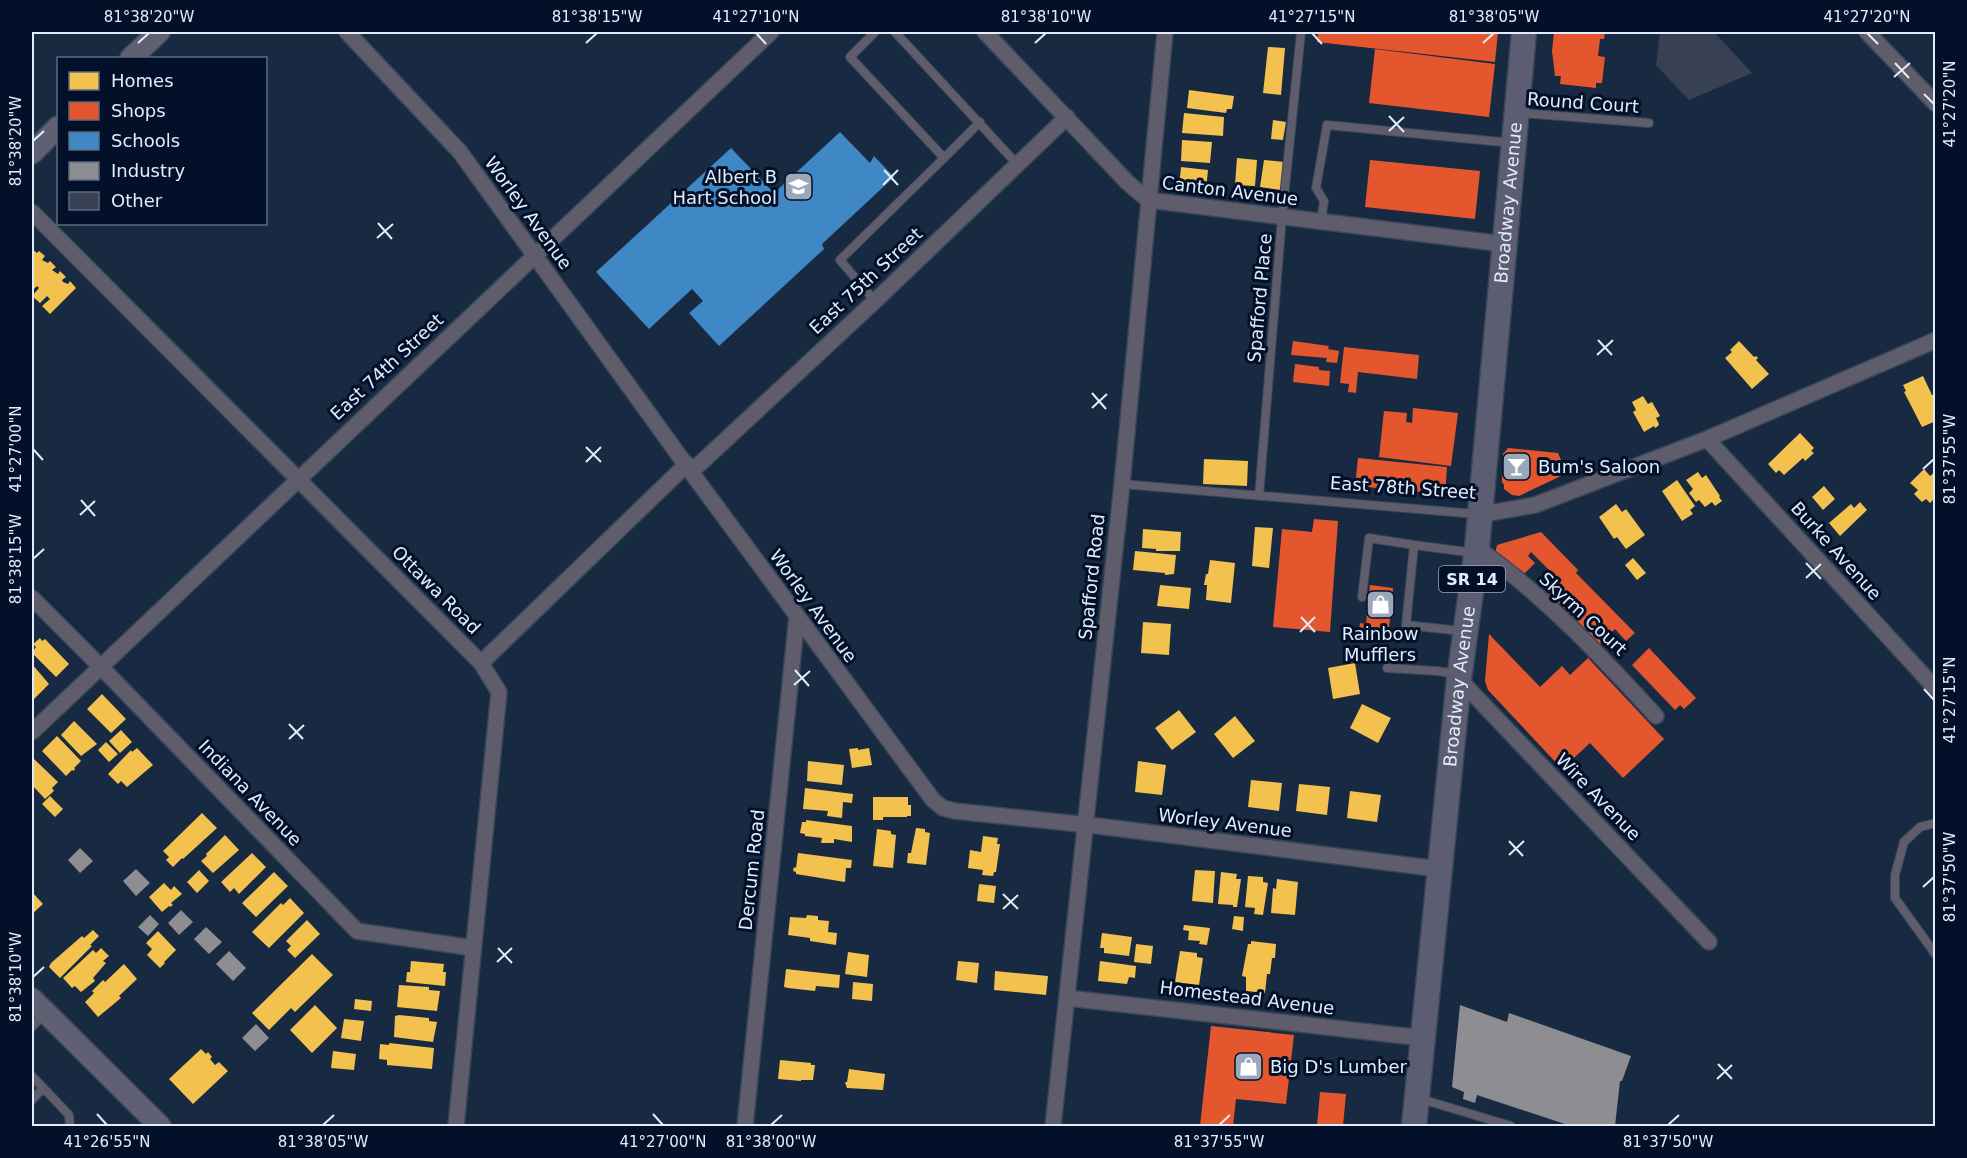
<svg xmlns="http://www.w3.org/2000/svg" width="1967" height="1158" font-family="'DejaVu Sans',sans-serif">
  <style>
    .homes { fill: #f2c14e }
    .shops { fill: #e4572e }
    .schools { fill: #3f88c5 }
    .industry { fill: #8d8d92 }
    .building { fill: #384154 }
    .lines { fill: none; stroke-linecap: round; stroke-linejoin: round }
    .lane-casing { stroke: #384657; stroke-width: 10 }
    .street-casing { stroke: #384657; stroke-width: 18 }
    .secondary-casing { stroke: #384657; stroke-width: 24 }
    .primary-casing { stroke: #384657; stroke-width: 27 }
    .lane { stroke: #5f5d6c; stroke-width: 8 }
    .street { stroke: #5f5d6c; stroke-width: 15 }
    .secondary { stroke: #5f6071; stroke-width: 21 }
    .primary { stroke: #5c5d72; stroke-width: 24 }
    .ticks { fill: none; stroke: #e2ecfa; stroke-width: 2 }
    .labels { text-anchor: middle; stroke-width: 6; stroke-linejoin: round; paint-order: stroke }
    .shield { fill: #021129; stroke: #9faabb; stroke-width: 1.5 }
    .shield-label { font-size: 16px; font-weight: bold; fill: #e2ecfa }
    .street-label { font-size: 18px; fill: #e2ecfa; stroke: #021129 }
    .poi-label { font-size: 18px; fill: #e2ecfa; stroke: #021129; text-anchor: start }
    .neatline { fill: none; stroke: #e2ecfa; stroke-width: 2 }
    .ticks-label { font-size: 15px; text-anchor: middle; fill: #e2ecfa }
  </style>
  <rect width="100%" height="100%" fill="#182a41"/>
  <!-- homes -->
  <path class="homes" d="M1268,47L1285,48L1281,95L1263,93Z
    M1189,90L1234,96L1232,109H1227L1226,113L1187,108Z
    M1184,113L1224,117L1223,136L1182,133Z
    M1273,120L1286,122L1283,140L1271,139Z
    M1182,140L1212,142L1210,163L1181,161Z
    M1237,158L1257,160L1255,186L1235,185Z
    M1264,160L1284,162L1281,190L1260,187Z
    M1181,167L1208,170L1206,190L1179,187Z
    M32,249L37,253L39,251L45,256L42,260L48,263L50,261L56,267L52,270L58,274L60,271L66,277L62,280L63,282L68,284L70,281L76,288L50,314L42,306L50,299L47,296L40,303L32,296L39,288L37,286L32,291Z
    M1739,341L1754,357L1756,356L1758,358L1756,360L1769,374L1752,389L1725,358L1732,352L1730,350Z
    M1923,376L1932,395H1934L1936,398V421L1922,427L1904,392L1906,391L1903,385Z
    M1643,396L1648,404L1652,402L1660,416L1656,418L1659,424L1658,426L1655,428L1654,426L1644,432L1633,412L1636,410L1632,402Z
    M1800,433L1814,448L1811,451L1814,453L1805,461L1803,458L1784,475L1779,470L1776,473L1768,464Z
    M1204,459L1248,461L1247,486L1203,484Z
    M1924,469L1930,476L1936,471V497L1930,503L1926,499L1922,502L1914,494L1918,490L1910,483Z
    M1698,472L1702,478L1706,475L1720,496L1719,497L1722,501L1715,506L1712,502L1705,507L1699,500L1696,502L1689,493L1693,489L1686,480Z
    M1677,480L1695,506L1690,510L1693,514L1682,521L1662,491Z
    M1824,486L1835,499L1823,510L1812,497Z
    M1860,502L1867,510L1840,536L1829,523L1851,504L1854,508Z
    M1616,504L1622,512L1626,509L1645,535L1626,549L1617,537L1614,539L1599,517Z
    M1255,527L1273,528L1269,568L1252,566Z
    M1143,529L1181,532L1180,551H1156V549L1142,548Z
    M1135,551L1176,555L1174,574L1165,575V573L1133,570Z
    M1633,558L1646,573L1637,580L1625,565Z
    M1210,560L1235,563L1231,603L1206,600L1207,585H1204L1206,574H1208Z
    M1160,585L1191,588L1189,609L1157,606Z
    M1143,622L1171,624L1169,655L1141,653Z
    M40,638L42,641L45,639L69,664L56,677L32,653L36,647L33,644Z
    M1355,663L1360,694L1333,699L1328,668Z
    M32,664L49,684L34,699L32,696Z
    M102,694L126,719L111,733L87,709Z
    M1362,704L1391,718L1378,743L1350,728Z
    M1179,710L1196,732L1172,750L1155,728Z
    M1235,716L1255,741L1233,758L1214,734Z
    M74,721L97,744L81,756L61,735Z
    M121,730L132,742L120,753L109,741Z
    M57,736L81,761L74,768L75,769L74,771L72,770L66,776L42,751Z
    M106,742L118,754L109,762L98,750Z
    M137,748L153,765L127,787L121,781L118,784L108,774L131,750L132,752Z
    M858,748V750L869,748L872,765L852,768L849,749Z
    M34,759L58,782L52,788L54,791L45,799L32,785V762Z
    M808,761L844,765L842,785L807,781Z
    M1138,761L1166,765L1162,795L1135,792Z
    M1251,780L1282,783L1279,811L1248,807Z
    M1299,784L1330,787L1327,815L1296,811Z
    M805,788L853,794L852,803L843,802L842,818L827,816L828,811L803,809Z
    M1350,791L1381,795L1377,822L1347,818Z
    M50,796L63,809L55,817L42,804Z
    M873,797H908V805H911V816H907V817H883V820H873Z
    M202,813L217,828L183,859L182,858L173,867L166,860L169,857L163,851Z
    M806,820L852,826V842L834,839V843H821L822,838L805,836V834L800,833L802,822H806Z
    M916,828L925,829V832L930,833L926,865L907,863L908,853H911Z
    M877,829L891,831V834L896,835L893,868L873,866Z
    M225,835L239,850L213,873L201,861L207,856L206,854Z
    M983,836L998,838L997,844H1000L996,872H994L993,876L982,875L983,870L968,868L970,850L981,852Z
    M252,853L266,867L239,894L234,888L230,892L221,882Z
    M798,853L852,860L851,868H846L845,882L796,874V872L793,871L794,867L796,868Z
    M199,870L209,881L197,893L187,882Z
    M1195,870L1215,871L1213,903L1192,901Z
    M274,872L288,886L256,917L242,903Z
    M1221,872L1237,874L1236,879H1241L1237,907H1233V905L1218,904Z
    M1248,876L1263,877V882L1268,883L1263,915L1254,914L1255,908L1245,907Z
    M1277,879L1298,882L1295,915L1271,913L1273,888L1276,889Z
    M164,883L171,890L174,886L182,894L171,903L173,905L170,907L169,906L162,912L149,897Z
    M979,884L996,886L994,903L977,901Z
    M32,892L43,904L32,914Z
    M290,898L304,913L269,948L252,932L281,903L283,905Z
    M807,915L818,916V920L829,921L828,932L837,933L836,945L810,941V938L788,935L790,917L806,918Z
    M1234,916L1244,917L1243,931L1232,929Z
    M307,920L320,934L295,958L287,950L291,946L286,941Z
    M1184,925L1210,928L1207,945L1199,944L1200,941L1188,940L1189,931L1183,930Z
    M93,930L99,936L90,945L92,946L60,978L49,967L51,963L82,936L84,938Z
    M158,931L176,950L164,962L165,963L160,968L147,955L152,949L146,943Z
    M1102,933L1132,937L1129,956L1104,953V948H1100Z
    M1251,941L1276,944L1275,958H1272L1270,974H1267L1265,993L1246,991V977L1242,976L1248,944H1251Z
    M1136,944L1153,946L1151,964L1134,962Z
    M101,948L109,956L103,961L106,963L93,978L95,981L81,992L75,986L72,988L63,978L93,950L96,953Z
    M1180,951L1197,953V957L1203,958L1199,985L1175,982Z
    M848,952L869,955L867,977L845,974Z
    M312,954L333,975L295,1012L291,1008L269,1030L252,1013Z
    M411,961L444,964L443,972H446L445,986L406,982L407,972H410Z
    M958,961L979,963L977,983L956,980Z
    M1100,961L1136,966L1135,978L1129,977L1127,984L1098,981Z
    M124,964L137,979L119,996L121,998L98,1017L85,1002L94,993L92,991L103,980L105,982Z
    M786,969L840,975L839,988L816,986L815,991L788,988L784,987Z
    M995,971L1048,976L1046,995L994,990Z
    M853,982L873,984L872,1001L852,999Z
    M399,985L429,987V990L440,991L437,1011L397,1007Z
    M355,999L372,1001L371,1011L354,1009Z
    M315,1005L337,1028L312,1053L290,1030Z
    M399,1015L429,1018V1021L437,1022L433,1042L394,1037L395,1016Z
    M344,1019L364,1021L361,1041L341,1038Z
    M389,1043L434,1048L432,1069L387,1065V1060L379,1059L380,1044L389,1045Z
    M201,1049L206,1054L208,1052L212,1057L210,1059L215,1065L219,1062L228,1071L193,1104L169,1079Z
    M333,1051L356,1054L354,1070L331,1068Z
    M780,1060L811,1063V1065H815L813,1080H801V1081L778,1079Z
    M849,1069L885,1074L883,1090L847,1088L845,1082H847Z"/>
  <!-- shops -->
  <path class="shops" d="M1318,32H1498L1495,62L1317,42Z
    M1554,32H1605L1604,39H1600L1598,56L1605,57L1602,83H1596V88L1560,84L1561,76H1555L1552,51Z
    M1375,49L1495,64L1489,117L1369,103Z
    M1370,160L1480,171L1475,219L1365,207Z
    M1293,341L1329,346L1328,349L1339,351L1337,363L1326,362L1327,358L1291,355Z
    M1344,347L1419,355L1417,379L1358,372L1356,393L1348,392L1349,384L1340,383Z
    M1295,364L1319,367V370L1330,371L1329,386L1293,382Z
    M1413,408L1458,413L1451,466L1379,457L1384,411L1407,413L1406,422L1412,423Z
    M1508,448L1558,453L1564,467L1560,468L1563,475L1519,496L1512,495L1504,489V485L1502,482V476L1505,473L1506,462L1503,459V454Z
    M1358,458L1447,467L1445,494L1355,486Z
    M1314,519L1338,521L1330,632L1273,627L1282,529L1312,532Z
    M1541,532L1578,570L1576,573L1635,633L1626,641L1615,629L1596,648L1542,593L1557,578L1531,552L1528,556L1535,563L1519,579L1495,554L1497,545Z
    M1370,585L1393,588L1388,638L1364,636L1365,631L1359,630L1360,623L1366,624Z
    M1489,634L1540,687L1562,666L1570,675L1588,658L1664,739L1623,778L1590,743L1562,769L1488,690L1485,681Z
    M1649,648L1696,698L1684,709L1680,705L1675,710L1632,665Z
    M1211,1026L1294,1035L1286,1104L1236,1099L1233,1126H1200Z
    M1320,1092L1346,1094L1343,1126H1317Z"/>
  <!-- schools -->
  <path class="schools" d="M840,132L870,163L874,156L894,177L822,244L824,249L719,346L689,313L703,301L692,289L649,329L596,272L731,148L774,193Z"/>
  <!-- industry -->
  <path class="industry" d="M80,848L93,861L80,873L68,860Z
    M136,869L150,883L136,896L123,881Z
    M181,910L193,922L179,935L168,923Z
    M150,915L159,924L148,936L138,927Z
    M206,927L222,942L209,954L194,939Z
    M229,951L246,968L233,981L216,964Z
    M1460,1005L1507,1022L1509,1013L1631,1056L1622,1081H1620L1615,1126H1571L1477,1095L1475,1103L1463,1099L1464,1092L1452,1087Z
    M256,1024L269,1038L255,1051L242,1038Z"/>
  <!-- building -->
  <path class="building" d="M1660,32H1714L1752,73L1689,100L1656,65Z"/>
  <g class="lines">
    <defs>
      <path id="lane" d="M875,32L850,57L944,158L840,260L875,301
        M895,32L1017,164
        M1520,113L1649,123
        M944,158L980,122
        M1321,222L1324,201L1316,188L1327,125L1512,143
        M1122,484L1476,514
        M1259,496L1282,217L1301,32
        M1362,597L1369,538L1414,545
        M1461,631L1406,625L1414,545L1475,553
        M1387,668L1437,671L1457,674
        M1936,823L1920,827L1904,842L1895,875V898L1936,955
        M32,1027L44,1014
        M32,1076L69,1115L70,1126
        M1421,1099L1511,1126
        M32,1100L43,1088"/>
      <path id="street" d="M347,32L460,152L691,472L933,800L943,808L955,811L1098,826L1439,869
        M985,32L1128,183L1148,200L1504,244
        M1867,32L1936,104
        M32,212L481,663L499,692L456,1126
        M1707,439L1936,689
        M691,472L875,301L1067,117
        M1478,515L1535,505L1707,439L1936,340
        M1477,548C1544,595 1601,656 1656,716
        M32,598L100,666L357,931L473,948
        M481,663L687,464
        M1459,679L1709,942
        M32,732L771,32
        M1067,998L1423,1038
        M745,1126L797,616
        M1053,1126L1122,484L1165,32"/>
      <path id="secondary" d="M131,58L159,32
        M32,153L58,127
        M32,999L160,1126"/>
      <g id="primary">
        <path id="s1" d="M1414,1126L1459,679L1477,548L1524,32"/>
      </g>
    </defs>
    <!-- lane casing -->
    <use href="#lane" class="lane-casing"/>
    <!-- street casing -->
    <use href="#street" class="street-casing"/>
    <!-- secondary casing -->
    <use href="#secondary" class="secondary-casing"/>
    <!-- primary casing -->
    <use href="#primary" class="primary-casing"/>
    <!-- lane -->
    <use href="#lane" class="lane"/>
    <!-- street -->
    <use href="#street" class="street"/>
    <!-- secondary -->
    <use href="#secondary" class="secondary"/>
    <!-- primary -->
    <use href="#primary" class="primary"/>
  </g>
  <!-- ticks -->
  <path class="ticks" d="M756,33L766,44M1312,33L1322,44M1867,33L1878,44M138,43L149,33M586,43L597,33M1035,43L1046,33M1483,43L1494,33M1895,63L1909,78M1894,77L1910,63M1924,94L1934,104M1389,116L1404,132M1389,131L1404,117M33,141L44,131M884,170L898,185M883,185L898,170M378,223L392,239M377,238L393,224M1598,340L1612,355M1597,355L1613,340M1092,393L1106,409M1092,408L1107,394M586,447L601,462M33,449L43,460M586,462L601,447M1923,469L1934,459M81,500L95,516M80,515L95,501M33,559L44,549M1806,563L1821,579M1806,578L1821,564M1301,617L1315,632M1300,632L1315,617M795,670L809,686M794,685L810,671M1924,689L1934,700M289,724L303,739M289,739L304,725M1509,841L1523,856M1509,855L1524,841M1923,887L1934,877M1003,894L1018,909M1003,909L1018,895M498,948L512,963M497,962L512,948M33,977L44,967M1718,1064L1732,1079M1717,1079L1732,1065M97,1114L107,1125M653,1114L663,1125M323,1125L334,1115M771,1125L782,1115M1219,1125L1230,1115M1668,1125L1679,1115"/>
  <!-- icons -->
  <defs>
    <symbol id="school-square" viewBox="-11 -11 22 22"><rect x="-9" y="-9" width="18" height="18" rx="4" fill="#9ba8b9" stroke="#021129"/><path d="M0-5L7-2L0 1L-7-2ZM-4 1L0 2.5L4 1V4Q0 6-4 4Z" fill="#fff"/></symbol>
    <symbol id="bar-square" viewBox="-11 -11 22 22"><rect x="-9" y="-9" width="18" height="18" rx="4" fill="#9ba8b9" stroke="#021129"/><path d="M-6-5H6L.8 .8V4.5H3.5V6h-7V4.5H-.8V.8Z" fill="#fff"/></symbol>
    <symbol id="shop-square" viewBox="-11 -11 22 22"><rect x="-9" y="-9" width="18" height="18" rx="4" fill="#9ba8b9" stroke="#021129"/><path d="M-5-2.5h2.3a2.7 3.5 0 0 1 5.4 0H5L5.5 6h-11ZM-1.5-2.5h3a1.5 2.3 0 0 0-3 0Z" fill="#fff"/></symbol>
  </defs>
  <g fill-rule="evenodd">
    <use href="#school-square" x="782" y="170" width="33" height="33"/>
    <use href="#bar-square" x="1500" y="450" width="33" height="33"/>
    <use href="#shop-square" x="1364" y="588" width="33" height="33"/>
    <use href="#shop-square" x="1232" y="1050" width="33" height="33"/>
  </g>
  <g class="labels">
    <!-- shield labels -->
    <rect class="shield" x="1439" y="566" width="66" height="26" rx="4.5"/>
    <g class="shield-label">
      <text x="1472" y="585">SR 14</text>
    </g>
    <!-- street labels -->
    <g class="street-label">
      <text transform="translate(1583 103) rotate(4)" y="6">Round Court</text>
      <text transform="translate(1230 191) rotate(7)" y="6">Canton Avenue</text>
      <text dy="6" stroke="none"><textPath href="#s1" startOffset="928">Broadway Avenue</textPath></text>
      <text transform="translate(528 213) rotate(54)" y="6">Worley Avenue</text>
      <text transform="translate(866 281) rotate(-43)" y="6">East 75th Street</text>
      <text transform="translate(1260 298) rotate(-85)" y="6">Spafford Place</text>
      <text transform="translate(387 367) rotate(-43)" y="6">East 74th Street</text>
      <text transform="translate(1403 488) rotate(4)" y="6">East 78th Street</text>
      <text transform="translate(1836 551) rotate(48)" y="6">Burke Avenue</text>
      <text transform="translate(1092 577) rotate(-84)" y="6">Spafford Road</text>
      <text transform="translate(436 590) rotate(45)" y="6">Ottawa Road</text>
      <text transform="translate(813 606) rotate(54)" y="6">Worley Avenue</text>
      <text transform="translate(1583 614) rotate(43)" y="6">Skyrm Court</text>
      <text dy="6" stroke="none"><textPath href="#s1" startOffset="442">Broadway Avenue</textPath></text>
      <text transform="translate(250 793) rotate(46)" y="6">Indiana Avenue</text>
      <text transform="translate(1598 797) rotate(46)" y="6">Wire Avenue</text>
      <text transform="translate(1225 823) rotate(7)" y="6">Worley Avenue</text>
      <text transform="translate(752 870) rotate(-84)" y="6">Dercum Road</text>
      <text transform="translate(1247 998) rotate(7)" y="6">Homestead Avenue</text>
    </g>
    <!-- poi labels -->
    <g class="poi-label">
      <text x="777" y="183" text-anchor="end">Albert B<tspan x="777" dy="21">Hart School</tspan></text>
      <text x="1538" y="473">Bum's Saloon</text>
      <text x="1380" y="640" text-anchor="middle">Rainbow<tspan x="1380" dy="21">Mufflers</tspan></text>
      <text x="1270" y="1073">Big D's Lumber</text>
    </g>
  </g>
  <!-- border -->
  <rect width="1967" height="1158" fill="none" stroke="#021129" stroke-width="66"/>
  <!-- legend -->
  <rect x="57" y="57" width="210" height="168" fill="#021129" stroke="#5c697d" stroke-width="1.5"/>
  <rect x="69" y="72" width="30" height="18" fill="#f2c14e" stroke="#5c697d" stroke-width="1.5"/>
  <text x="111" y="87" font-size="18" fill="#e2ecfa">Homes</text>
  <rect x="69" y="102" width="30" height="18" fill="#e4572e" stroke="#5c697d" stroke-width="1.5"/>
  <text x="111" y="117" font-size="18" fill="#e2ecfa">Shops</text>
  <rect x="69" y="132" width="30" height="18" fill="#3f88c5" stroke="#5c697d" stroke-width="1.5"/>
  <text x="111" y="147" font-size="18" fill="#e2ecfa">Schools</text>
  <rect x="69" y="162" width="30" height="18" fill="#8d8d92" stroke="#5c697d" stroke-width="1.5"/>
  <text x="111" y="177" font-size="18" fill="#e2ecfa">Industry</text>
  <rect x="69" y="192" width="30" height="18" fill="#384154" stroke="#5c697d" stroke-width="1.5"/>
  <text x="111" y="207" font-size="18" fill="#e2ecfa">Other</text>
  <rect x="33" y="33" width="1901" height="1092" class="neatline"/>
  <g class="ticks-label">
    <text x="149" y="22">81°38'20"W</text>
    <text x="597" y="22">81°38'15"W</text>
    <text x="756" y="22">41°27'10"N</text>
    <text x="1046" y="22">81°38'10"W</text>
    <text x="1312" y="22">41°27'15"N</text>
    <text x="1494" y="22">81°38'05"W</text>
    <text x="1867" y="22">41°27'20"N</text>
    <text transform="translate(1950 104) rotate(-90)" y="5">41°27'20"N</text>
    <text transform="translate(16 141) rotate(-90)" y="5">81°38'20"W</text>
    <text transform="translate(16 449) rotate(-90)" y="5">41°27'00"N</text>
    <text transform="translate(1950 459) rotate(-90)" y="5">81°37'55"W</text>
    <text transform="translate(16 559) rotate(-90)" y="5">81°38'15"W</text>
    <text transform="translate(1950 700) rotate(-90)" y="5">41°27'15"N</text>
    <text transform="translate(1950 877) rotate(-90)" y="5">81°37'50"W</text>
    <text transform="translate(16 977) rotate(-90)" y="5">81°38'10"W</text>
    <text x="107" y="1147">41°26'55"N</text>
    <text x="323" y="1147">81°38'05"W</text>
    <text x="663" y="1147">41°27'00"N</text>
    <text x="771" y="1147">81°38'00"W</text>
    <text x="1219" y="1147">81°37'55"W</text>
    <text x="1668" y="1147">81°37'50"W</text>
  </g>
</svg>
